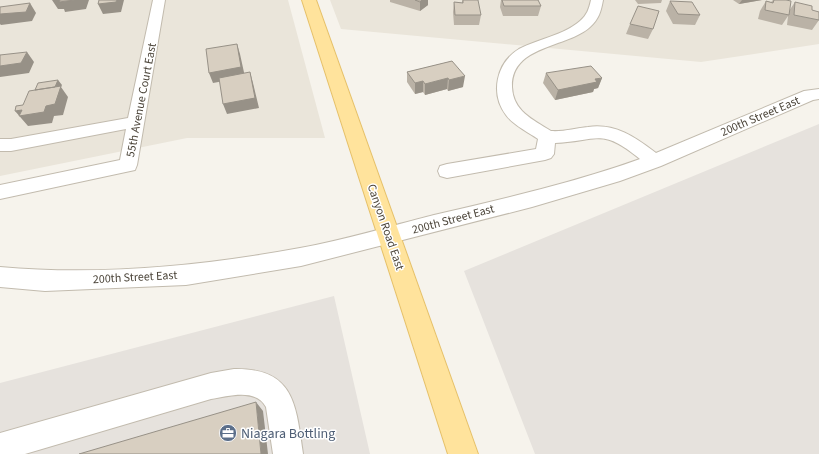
<svg xmlns="http://www.w3.org/2000/svg" width="819" height="454" font-family="'Source Sans 3',sans-serif">
  <style>
    .residential { fill: #eae5da }
    .industrial { fill: #e6e2dd }
    .lines { fill: none; stroke-linecap: round; stroke-linejoin: round }
    .minor-casing { stroke: #c2bbae; stroke-width: 2 }
    .major-casing { stroke: #e6c16a; stroke-width: 2 }
    .minor { fill: #fff; fill-rule: evenodd }
    .major { fill: #ffe39c; fill-rule: evenodd }
    .wall { fill: #bab2a6 }
    .shaded-wall { fill: #979187 }
    .building { fill: #d8cfc1; stroke: #979187 }
    .labels { text-anchor: middle; stroke-width: 3; stroke-linejoin: round; paint-order: stroke }
    .street-label { font-size: 12px; fill: #4b4439; stroke: #fff }
    .near-service-label { font-size: 14px; fill: #4e5e75; stroke: #fff; text-anchor: start }
  </style>
  <rect width="100%" height="100%" fill="#f6f3ec"/>
  <!-- residential -->
  <path class="residential" d="M0,0H288L325,138H187L0,176Z
    M330,0H819V44L701,62L341,29Z"/>
  <!-- industrial -->
  <path class="industrial" d="M819,124V454H535L464,271Z
    M334,296L370,454H0V383Z"/>
  <g class="lines">
    <defs>
      <path id="minor" d="M153,0H165L137,165L135,170L0,199V185L120,160L126,129L11,151H0V139H11L128,118Z
        M591,0H603C601,11 599,19 590,27C567,48 511,45 512,87C513,111 532,119 551,131C563,132 576,128 588,127C615,123 635,137 656,153L804,91L819,89V99L813,100L661,166L620,181L532,207L301,266L186,285L45,291L0,287V267C99,276 203,266 300,248C345,240 390,226 434,215C503,199 573,183 640,159C601,127 599,141 555,143L554,154L551,158L545,160L447,178L440,176L438,171L440,166L447,164L536,149L538,139C528,132 513,125 506,115C490,94 496,63 519,49C538,39 564,35 580,21C587,15 589,9 591,0Z
        M234,369C294,368 296,404 303,454H273L266,407C256,388 229,396 211,399L25,454H0V433L211,373Z"/>
      <path id="major" d="M302,0H316L478,454H448Z"/>
    </defs>
    <!-- minor casing -->
    <use href="#minor" class="minor-casing"/>
    <!-- major casing -->
    <use href="#major" class="major-casing"/>
    <!-- minor -->
    <use href="#minor" class="minor"/>
    <!-- major -->
    <use href="#major" class="major"/>
  </g>
  <!-- wall -->
  <path class="wall" d="M390,0H428V5L420,11L390,2Z
    M462,0L481,15L479,25H454L453,12L454,2L462,3Z
    M501,0H538L541,6L538,16H503L500,7Z
    M635,0H662L661,3L638,4Z
    M733,0H762L739,4Z
    M773,0H786L789,11L795,2L812,10L819,20L812,30L787,25L788,16L782,25L758,19L760,11L766,1L771,2Z
    M670,1L700,15L695,25L673,24L666,11Z
    M630,24L653,29L648,39L626,34Z
    M452,61L463,87L448,91L447,89L425,95L423,92L415,94L407,82V72Z
    M546,73L602,78L598,88L594,89L593,92L555,100L543,83Z"/>
  <!-- shaded-wall -->
  <path class="shaded-wall" d="M52,0H89L86,9L65,12L64,9H58Z
    M117,0H124L121,12L103,14L98,4Z
    M422,0H428V5L420,11V2Z
    M742,0H762L739,4Z
    M30,3L36,13L32,21L1,25L0,24V14Z
    M237,44L240,54L245,77L213,83L209,73Z
    M27,52L34,62L29,73L0,77V66Z
    M250,72L253,83L259,108L227,114L223,104Z
    M465,76L463,87L448,91L449,80Z
    M448,78L447,89L425,95V84Z
    M602,78L598,88L594,89L593,92L555,100L558,90L595,79Z
    M58,80L62,85L61,87L68,97L63,115L54,116L52,123L28,126L15,111L38,99Z
    M423,81V92L415,94V83Z
    M256,402L263,411L268,454H261Z"/>
  <!-- building -->
  <path class="building" d="M60,0H75L59,2Z
    M99,0H117L116,2L98,4Z
    M415,0H422L420,2Z
    M463,0H478L481,15H455L454,2L463,3Z
    M502,0H538L541,6H504Z
    M774,0H786L791,1L789,15L765,10L766,1L773,3Z
    M670,1L692,2L700,15L678,14Z
    M795,2L812,6V10L819,12V20L794,15Z
    M30,3L26,12L0,14V7Z
    M638,6L659,11L653,29L630,24Z
    M237,44L241,67L209,73L206,49Z
    M27,52L21,63L0,66V55Z
    M452,61L465,76L449,80L448,78L425,84L423,81L415,83L407,72Z
    M591,66L602,78L595,79L597,82L558,90L546,73Z
    M250,72L255,98L223,104L219,78Z
    M58,80L55,87L35,90L38,83Z
    M61,86L55,104L46,106L44,112L19,116L22,110L15,111L16,106L23,105L29,91Z
    M256,402L261,454H79Z"/>
  <!-- icons -->
  <defs>
    <symbol id="office-disc" viewBox="-11 -11 22 22"><circle r="9.5" fill="#5c6f8a" stroke="#fff"/><path d="M-6-3h4V-5.5h4V-3h4V5H-6ZM-1-4.5V-3h2v-1.5ZM-6 0V1H6V0Z" fill="#fff"/></symbol>
  </defs>
  <g fill-rule="evenodd">
    <use href="#office-disc" x="218" y="423" width="20" height="20"/>
  </g>
  <g class="labels">
    <!-- street labels -->
    <g class="street-label">
      <text transform="translate(141 100) rotate(-79)" y="4">55th Avenue Court East</text>
      <text transform="translate(760 116) rotate(-23)" y="4">200th Street East</text>
      <text transform="translate(453 219) rotate(-15)" y="4">200th Street East</text>
      <text transform="translate(386 227) rotate(71)" y="4">Canyon Road East</text>
      <text transform="translate(135 277) rotate(-3)" y="4">200th Street East</text>
    </g>
    <!-- near-service labels -->
    <g class="near-service-label">
      <text x="241" y="438">Niagara Bottling</text>
    </g>
  </g>
</svg>
